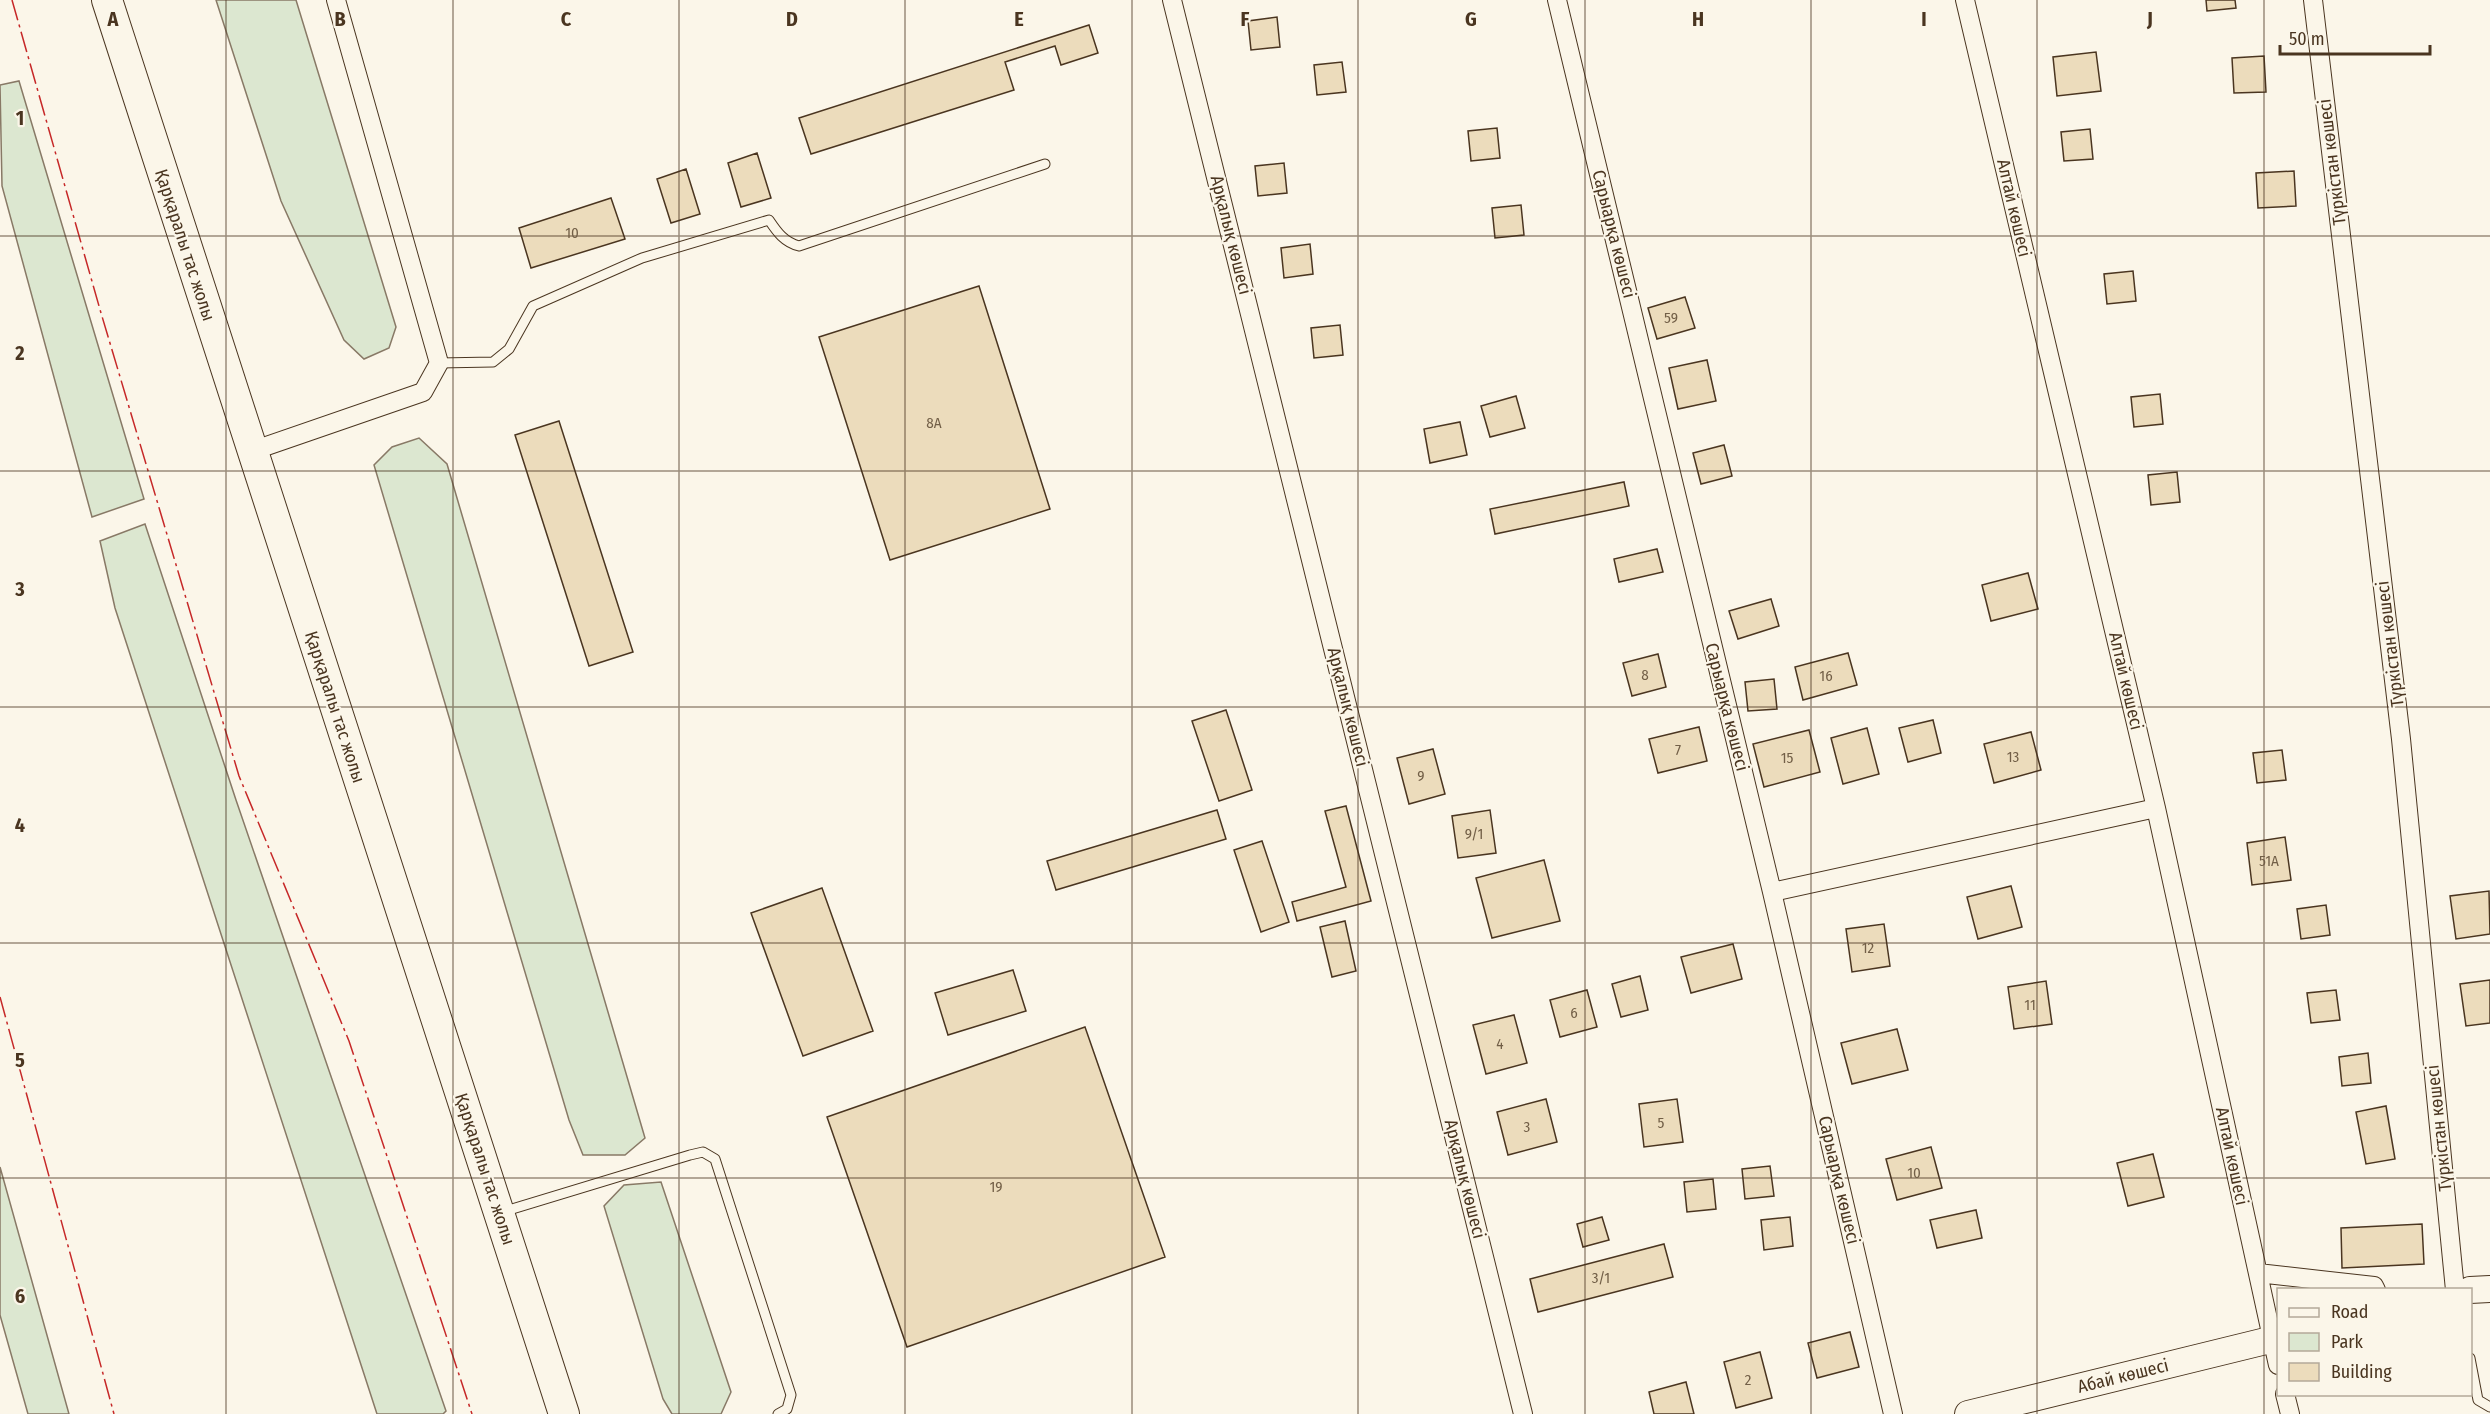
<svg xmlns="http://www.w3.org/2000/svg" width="2490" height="1414" font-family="'Fira Sans Condensed',sans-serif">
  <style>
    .green { fill: #dce7d0; stroke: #887966; stroke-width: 1.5 }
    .building { fill: #ecdcbc; stroke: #4a3520; stroke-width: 1.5 }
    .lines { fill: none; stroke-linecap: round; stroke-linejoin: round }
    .service-casing { stroke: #4a3520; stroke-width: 11 }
    .minor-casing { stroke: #4a3520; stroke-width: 20 }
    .secondary-casing { stroke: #4a3520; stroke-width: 28 }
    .trunk-casing { stroke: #4a3520; stroke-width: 32 }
    .service { stroke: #fbf6e9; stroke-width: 9 }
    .minor { stroke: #fbf6e9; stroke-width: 18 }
    .secondary { stroke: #fbf6e9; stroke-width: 26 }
    .trunk { stroke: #fbf6e9; stroke-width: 30 }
    .power { stroke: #c62828; stroke-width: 1.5; stroke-dasharray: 21 4.5 3 4.5; stroke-linecap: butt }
    .grid { fill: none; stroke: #4a3520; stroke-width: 1.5; stroke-opacity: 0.55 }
    .labels { text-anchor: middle; stroke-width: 4.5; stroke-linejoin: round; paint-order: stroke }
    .number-label { font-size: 15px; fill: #725f47 }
    .street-label { font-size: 18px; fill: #4a3520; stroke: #fbf6e9 }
    .grid-label { font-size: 20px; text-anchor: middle; font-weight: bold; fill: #4a3520; stroke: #fbf6e9; stroke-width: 4.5; stroke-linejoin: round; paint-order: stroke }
  </style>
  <rect width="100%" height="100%" fill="#fbf6e9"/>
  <!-- green -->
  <path class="green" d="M216,0H296L396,327L389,348L364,359L344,340L281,201Z
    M19,81L144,499L92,517L2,186L0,85Z
    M419,438L447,464L645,1138L625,1155H583L569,1120L374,465L392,447Z
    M145,524L236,800L446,1411L443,1414H377L115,608L100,541Z
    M0,1167L69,1414H28L0,1315Z
    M661,1182L731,1392L721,1414H672L663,1399L604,1206L624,1185Z"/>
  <!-- building -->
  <path class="building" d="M2206,0H2235L2236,8L2207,11Z
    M1277,17L1280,47L1251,50L1248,21Z
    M1089,25L1098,53L1061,65L1055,46L1005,62L1014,90L811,154L799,118Z
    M2096,52L2101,91L2057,96L2053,57Z
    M2264,56L2266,92L2234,93L2232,58Z
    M1342,62L1346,92L1317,95L1314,65Z
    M1497,128L1500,158L1471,161L1468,131Z
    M2090,129L2093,159L2064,161L2061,132Z
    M757,153L771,198L741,207L728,163Z
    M1284,163L1287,193L1258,196L1255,166Z
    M686,169L700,214L671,223L657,179Z
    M2294,171L2296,206L2258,208L2256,173Z
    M611,198L625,239L531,268L519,228Z
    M1521,205L1524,235L1495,238L1492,208Z
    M1310,244L1313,274L1284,278L1281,248Z
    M2133,271L2136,301L2107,304L2104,274Z
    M979,286L1050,509L890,560L819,337Z
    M1685,297L1695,328L1657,339L1648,308Z
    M1340,325L1343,355L1314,358L1311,328Z
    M1707,360L1716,401L1678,409L1669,368Z
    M2160,394L2163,424L2134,427L2131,397Z
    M1516,396L1525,428L1490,437L1481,406Z
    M559,421L633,652L589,666L515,435Z
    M1460,422L1467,455L1430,463L1424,429Z
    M1724,445L1732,476L1701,484L1693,453Z
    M2177,472L2180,502L2151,505L2148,475Z
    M1624,482L1629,506L1495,534L1490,509Z
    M1657,549L1663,572L1619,582L1614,559Z
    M2028,573L2038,609L1991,621L1982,585Z
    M1771,599L1779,626L1738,639L1729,611Z
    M1848,653L1857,685L1803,700L1795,667Z
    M1658,654L1666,687L1632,696L1623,663Z
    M1774,679L1777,709L1748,711L1745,682Z
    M1226,710L1252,790L1219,801L1192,721Z
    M1933,720L1941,753L1908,762L1899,728Z
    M1699,727L1707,761L1658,773L1649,739Z
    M1867,728L1879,774L1843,784L1831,738Z
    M1809,730L1820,772L1764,787L1753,744Z
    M2031,732L2041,770L1994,783L1984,744Z
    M1433,749L1445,794L1409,804L1397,758Z
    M2282,750L2286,780L2257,783L2253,753Z
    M1346,806L1371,901L1297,921L1292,902L1346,887L1325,811Z
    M1217,810L1226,839L1056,890L1047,861Z
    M1490,810L1496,853L1458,858L1452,816Z
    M2285,837L2291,880L2252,885L2247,843Z
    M1262,841L1289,922L1261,932L1234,850Z
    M1544,860L1560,921L1492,938L1476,878Z
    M2011,886L2022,927L1978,939L1967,897Z
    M822,888L873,1031L803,1056L751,913Z
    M2489,891L2490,934L2456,939L2450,896Z
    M2326,905L2330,935L2301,939L2297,909Z
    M1345,921L1356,971L1332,977L1320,927Z
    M1884,924L1890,966L1852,972L1846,929Z
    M1733,944L1742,979L1691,993L1681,957Z
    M1013,970L1026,1011L948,1035L935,993Z
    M1640,976L1648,1010L1621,1017L1612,984Z
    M2490,980V1023L2466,1026L2460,984Z
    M2046,981L2052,1024L2014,1029L2008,987Z
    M1587,990L1597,1027L1560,1037L1550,1000Z
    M2336,990L2340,1020L2311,1023L2307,993Z
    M1514,1015L1527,1063L1486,1074L1473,1025Z
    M1085,1027L1165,1257L907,1347L827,1117Z
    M1897,1029L1908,1070L1852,1084L1841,1043Z
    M2368,1053L2371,1083L2342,1086L2339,1057Z
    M1546,1099L1557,1142L1508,1155L1497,1112Z
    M1677,1099L1683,1142L1644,1147L1639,1104Z
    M2386,1106L2395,1159L2366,1164L2356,1112Z
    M1931,1147L1942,1188L1897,1200L1886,1159Z
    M2153,1154L2164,1197L2128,1206L2117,1163Z
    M1770,1166L1774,1196L1745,1199L1742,1169Z
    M1713,1179L1716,1209L1687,1212L1684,1182Z
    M1976,1210L1982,1238L1937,1248L1930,1220Z
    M1602,1217L1609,1240L1583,1247L1577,1224Z
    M1790,1217L1793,1246L1764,1250L1761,1220Z
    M2422,1224L2424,1264L2342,1268L2341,1228Z
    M1664,1244L1673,1277L1538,1312L1530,1279Z
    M1850,1332L1859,1367L1817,1378L1808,1343Z
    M1760,1352L1772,1398L1736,1408L1724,1362Z
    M1686,1382L1694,1414H1654L1649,1392Z"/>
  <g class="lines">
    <defs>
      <path id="service" d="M439,363L493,362L509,349L533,306L642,258L769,220C777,232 784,242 799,246L1045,164
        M502,1212L690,1155L703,1152L715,1159L791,1395L787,1409L778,1414
        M2470,1358L2478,1400L2490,1407"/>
      <path id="minor" d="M1172,0L1523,1414
        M1557,0L1772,892L1893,1414
        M1965,0L2156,808L2278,1365
        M2313,0L2401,739L2455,1290
        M252,451L423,392L439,363L336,0
        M1772,892L2156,808
        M2258,1273L2374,1286L2376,1290
        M2285,1394L2290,1414"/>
      <path id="secondary" d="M2470,1290L2490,1289
        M1968,1414L2278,1338"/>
      <path id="trunk" d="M107,0L564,1414"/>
    </defs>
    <!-- service casing -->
    <use href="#service" class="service-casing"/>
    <!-- minor casing -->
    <use href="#minor" class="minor-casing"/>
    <!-- secondary casing -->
    <use href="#secondary" class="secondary-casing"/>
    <!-- trunk casing -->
    <use href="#trunk" class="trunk-casing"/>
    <!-- service -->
    <use href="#service" class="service"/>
    <!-- minor -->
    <use href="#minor" class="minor"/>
    <!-- secondary -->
    <use href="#secondary" class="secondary"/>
    <!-- trunk -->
    <use href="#trunk" class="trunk"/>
    <!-- power -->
    <path class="power" d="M12,0L101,313L239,776L349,1041L472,1414
      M0,997L114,1414"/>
  </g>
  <!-- grid -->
  <path class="grid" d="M226,0V1414M453,0V1414M679,0V1414M905,0V1414M1132,0V1414M1358,0V1414M1585,0V1414M1811,0V1414M2037,0V1414M2264,0V1414M0,236H2490M0,471H2490M0,707H2490M0,943H2490M0,1178H2490"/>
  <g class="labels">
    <!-- number labels -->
    <g class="number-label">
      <text x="572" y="238">10</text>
      <text x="1671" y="323">59</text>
      <text x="934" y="428">8А</text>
      <text x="1645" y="680">8</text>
      <text x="1826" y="681">16</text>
      <text x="1678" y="755">7</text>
      <text x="2013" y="762">13</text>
      <text x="1787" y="763">15</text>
      <text x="1421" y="781">9</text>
      <text x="1474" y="839">9/1</text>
      <text x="2269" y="866">51А</text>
      <text x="1868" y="953">12</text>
      <text x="2030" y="1010">11</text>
      <text x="1574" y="1018">6</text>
      <text x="1500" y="1049">4</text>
      <text x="1661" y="1128">5</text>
      <text x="1527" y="1132">3</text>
      <text x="1914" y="1178">10</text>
      <text x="996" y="1192">19</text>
      <text x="1601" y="1283">3/1</text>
      <text x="1748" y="1385">2</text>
    </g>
    <!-- street labels -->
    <g class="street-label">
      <text transform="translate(2332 162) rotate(-97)" y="6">Түркістан көшесі</text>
      <text transform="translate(2014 208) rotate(77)" y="6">Алтай көшесі</text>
      <text transform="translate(1614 234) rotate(76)" y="6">Сарыарқа көшесі</text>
      <text transform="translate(1231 235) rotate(76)" y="6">Арқалық көшесі</text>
      <text transform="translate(185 245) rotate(72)" y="6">Қарқаралы тас жолы</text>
      <text transform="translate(2390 644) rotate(-97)" y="6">Түркістан көшесі</text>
      <text transform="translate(2126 681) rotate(77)" y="6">Алтай көшесі</text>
      <text transform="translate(335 707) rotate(72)" y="6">Қарқаралы тас жолы</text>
      <text transform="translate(1348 707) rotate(76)" y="6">Арқалық көшесі</text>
      <text transform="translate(1727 707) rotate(76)" y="6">Сарыарқа көшесі</text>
      <text transform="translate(2439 1128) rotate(-96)" y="6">Түркістан көшесі</text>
      <text transform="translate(2232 1156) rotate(78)" y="6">Алтай көшесі</text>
      <text transform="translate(485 1169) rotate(72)" y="6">Қарқаралы тас жолы</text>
      <text transform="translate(1465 1179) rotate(76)" y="6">Арқалық көшесі</text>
      <text transform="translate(1839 1180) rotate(77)" y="6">Сарыарқа көшесі</text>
      <text transform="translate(2123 1376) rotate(-14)" y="6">Абай көшесі</text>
    </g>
  </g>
  <g class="grid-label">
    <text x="113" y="26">A</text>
    <text x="340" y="26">B</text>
    <text x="566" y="26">C</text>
    <text x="792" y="26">D</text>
    <text x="1019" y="26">E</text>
    <text x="1245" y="26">F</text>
    <text x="1471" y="26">G</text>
    <text x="1698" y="26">H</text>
    <text x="1924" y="26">I</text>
    <text x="2150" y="26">J</text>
    <text x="20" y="125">1</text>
    <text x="20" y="360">2</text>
    <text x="20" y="596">3</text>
    <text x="20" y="832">4</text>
    <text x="20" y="1067">5</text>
    <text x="20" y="1303">6</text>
  </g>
  <!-- legend -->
  <rect x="2277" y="1288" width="195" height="108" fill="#fbf6e9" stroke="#b4a999" stroke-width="1.5"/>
  <rect x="2289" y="1308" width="30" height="9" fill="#fbf6e9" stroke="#b4a999" stroke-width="1.5"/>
  <text x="2331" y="1318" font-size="18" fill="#4a3520">Road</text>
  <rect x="2289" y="1333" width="30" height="18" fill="#dce7d0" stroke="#b4a999" stroke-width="1.5"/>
  <text x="2331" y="1348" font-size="18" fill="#4a3520">Park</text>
  <rect x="2289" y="1363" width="30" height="18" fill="#ecdcbc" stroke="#b4a999" stroke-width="1.5"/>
  <text x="2331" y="1378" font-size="18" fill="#4a3520">Building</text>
  <!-- scale -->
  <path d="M2280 45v9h150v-9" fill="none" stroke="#4a3520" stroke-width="3"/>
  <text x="2289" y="45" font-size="18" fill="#4a3520" stroke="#fbf6e9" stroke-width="4.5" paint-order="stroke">50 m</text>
</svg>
